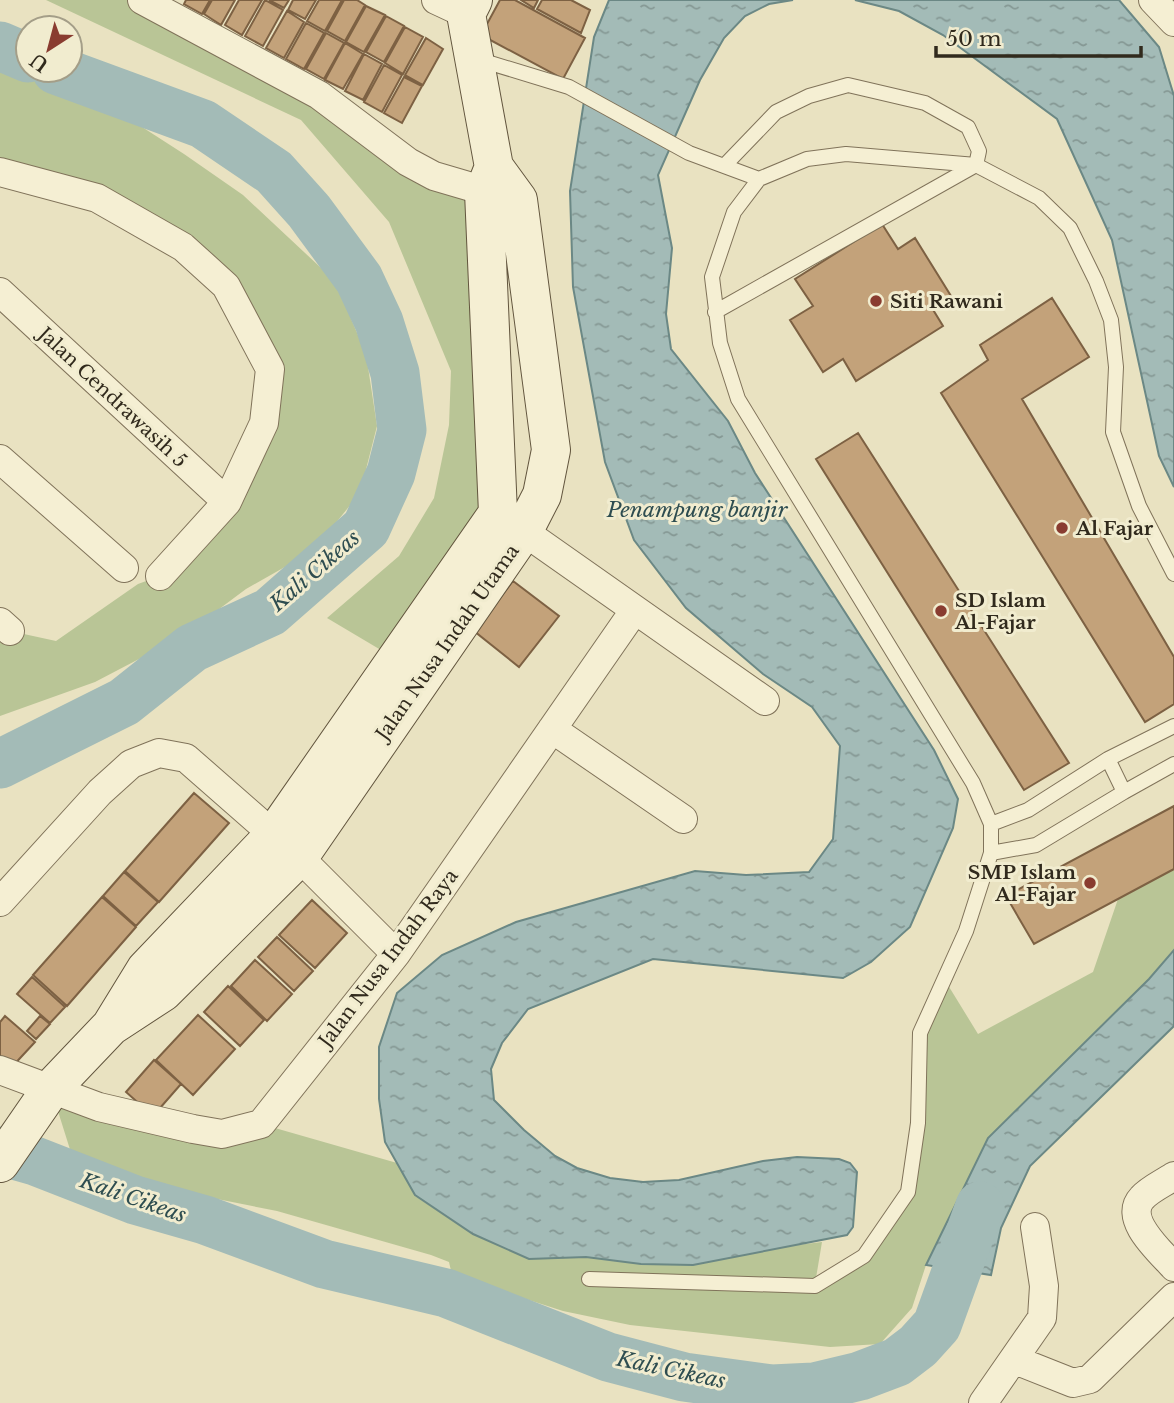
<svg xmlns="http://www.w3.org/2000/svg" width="1174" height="1403" font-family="'Libre Baskerville',serif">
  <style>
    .grass { fill: #b9c596 }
    .water { fill: url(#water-ripples); stroke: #6b8885; stroke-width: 2 }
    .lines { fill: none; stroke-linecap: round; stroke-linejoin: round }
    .river { stroke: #a3bbb7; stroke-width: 49 }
    .building { fill: #c3a27a; stroke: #7d6143; stroke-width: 2 }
    .lane-casing { stroke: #80735a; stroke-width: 16 }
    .street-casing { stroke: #80735a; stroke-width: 30 }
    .secondary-casing { stroke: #62553e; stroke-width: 40 }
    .lane { stroke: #f5efd3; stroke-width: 14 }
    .street { stroke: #f5efd3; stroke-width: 28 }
    .secondary { stroke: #f5efd3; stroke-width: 38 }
    .poi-dot { fill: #893c30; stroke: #f1eccf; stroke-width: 2.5 }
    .labels { text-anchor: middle; stroke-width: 6; stroke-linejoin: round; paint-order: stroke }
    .poi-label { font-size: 19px; font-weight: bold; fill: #312a1d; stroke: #f1eccf; text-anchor: start }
    .street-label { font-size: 19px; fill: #312a1d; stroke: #f1eccf }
    .water-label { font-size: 21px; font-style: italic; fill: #2e4d50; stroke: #f1eccf }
  </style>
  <defs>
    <pattern id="water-ripples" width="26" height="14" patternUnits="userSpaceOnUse" patternTransform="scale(1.75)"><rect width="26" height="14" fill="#a3bbb7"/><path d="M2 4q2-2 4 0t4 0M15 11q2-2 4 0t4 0" fill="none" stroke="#859894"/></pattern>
  </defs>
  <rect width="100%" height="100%" fill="#e9e2c1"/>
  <!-- grass -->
  <path class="grass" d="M46,0H142L484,192L498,513L396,659L327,618L399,556L434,498L449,425L451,371L389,222L301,120Z
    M0,61L58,81L111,107L184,154L243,195L335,281L366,354L377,426L360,493L313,551L246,589L183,636L95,682L0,716V636L10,631L56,641L138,584L160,576L227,501L270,369L183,247L0,172Z
    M1174,869V950L1149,979L988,1138L926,1265L912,1308L880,1344L830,1347L630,1325L563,1311L452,1275L449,1262L431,1255L277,1211L152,1186L73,1159L51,1089L99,1107L261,1124L397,1163L415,1196L473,1234L529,1259L586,1257L641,1264L822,1242L815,1284L864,1256L908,1192L920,1033L943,977L978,1034L1093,972L1118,899Z"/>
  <!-- water -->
  <path class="water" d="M609,0H793L769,4L745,16L724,38L700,80L658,175L672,248L666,314L671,349L728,421L755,473L934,750L958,799L953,828L910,927L871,962L843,978L653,959L528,1009L502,1043L491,1069L494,1100L524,1130L555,1156L577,1168L610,1178L643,1182L679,1180L763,1161L797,1157L839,1159L850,1163L857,1172L853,1227L847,1235L693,1265L641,1264L586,1257L529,1259L473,1234L415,1195L385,1142L379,1099V1047L397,993L442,955L516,922L695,871L746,875L809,872L833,839L840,746L812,707L763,674L686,608L634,540L605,462L573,287L570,191L594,37Z
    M855,0H1119L1159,47L1174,96V487L1159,456L1112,240L1057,119L943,35L899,11Z
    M1174,950V1026L1030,1166L1001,1228L991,1275L926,1265L988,1138L1149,979Z"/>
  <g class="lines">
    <!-- river -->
    <path class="river" d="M0,46L28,58
      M0,764L124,702L192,648L270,612L366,528L391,473L402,430L395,373L379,322L359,279L309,211L274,172L203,124L56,70
      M0,1151L35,1161L135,1200L205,1220L324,1264L446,1293L608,1357L684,1377L772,1389L814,1387L860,1376L897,1362L918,1346L937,1325L980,1206"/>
  </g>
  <!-- building -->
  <path class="building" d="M186,0H210L202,14L184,4Z
    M212,0H235L221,25L204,14Z
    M239,0H262L242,35L225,25Z
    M265,0L283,10L263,46L245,36Z
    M269,0H289L284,8Z
    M293,0H316L305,19L288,10Z
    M319,0H342L325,31L307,21Z
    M344,0H357L365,5L345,41L327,31Z
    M500,0H515L585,38L563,79L481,35Z
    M521,0H538L534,8Z
    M542,0H571L590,10L581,33L537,9Z
    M366,6L385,15L364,52L346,42Z
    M287,11L304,22L284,58L266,48Z
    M386,16L404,26L384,62L366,52Z
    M306,23L324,33L304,69L286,59Z
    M405,27L423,37L403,74L385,63Z
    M326,33L344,43L324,79L306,69Z
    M426,38L443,49L423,85L405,75Z
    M345,43L363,54L343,89L325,80Z
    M364,54L382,64L363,100L345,91Z
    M384,65L402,75L382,112L364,102Z
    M404,77L422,86L402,123L384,113Z
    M882,224L898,249L915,238L951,296L932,308L943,326L856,381L843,359L823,372L790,320L813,306L795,279Z
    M1052,298L1089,357L1022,399L1174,657V704L1145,722L941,393L988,360L980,345Z
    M858,433L1069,763L1024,790L816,459Z
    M513,581L559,616L519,667L474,631Z
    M194,793L229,823L159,902L125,871Z
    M1174,806V869L1034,944L1006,896Z
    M124,872L158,902L136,926L103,896Z
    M102,897L136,927L67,1006L33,975Z
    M312,900L347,933L315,968L279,935Z
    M277,937L313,971L294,991L258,957Z
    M255,960L292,994L267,1021L231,986Z
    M32,977L65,1007L50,1023L17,994Z
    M228,986L264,1020L240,1046L204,1012Z
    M198,1015L235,1049L193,1095L156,1060Z
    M5,1016L35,1042L9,1070L0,1062V1022Z
    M40,1016L50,1024L36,1039L27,1031Z
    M154,1060L181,1084L153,1116L126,1092Z"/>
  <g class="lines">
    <defs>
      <path id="lane" d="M477,59L569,87L689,153L759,179
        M725,165L776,112L809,96L848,85L925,103L968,127L979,151L976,165
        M715,312L976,165
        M1174,574L1139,506L1113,432L1116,367L1111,320L1096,281L1070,228L1039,198L976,165L846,154L807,159L759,179L734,212L712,277L720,343L738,399L973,783L991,824L1028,810L1108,759L1174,726
        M1108,759L1124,792L1174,764
        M991,853L1036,845L1124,792
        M589,1279L815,1286L864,1256L908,1192L918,1123L920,1033L966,931L991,853V824"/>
      <path id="street" d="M142,0L319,95L408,162L434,176L502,196
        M436,0L466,14
        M1153,0L1174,22
        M0,172L97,198L183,247L226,286L270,369L264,423L227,502L160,576
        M0,292L227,502
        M0,459L124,568
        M509,521L765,701
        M0,622L10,631
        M552,729L683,819
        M0,902L100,792L131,764L159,753L186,758L299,857L396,954
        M0,1070L99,1107L193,1129L222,1134L261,1124L396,954L634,611
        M1174,1176C1164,1183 1150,1189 1142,1198C1122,1219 1161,1252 1174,1267
        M1015,1360L1073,1383L1090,1379L1174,1297
        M983,1403L1042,1318L1044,1286L1035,1227"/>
      <path id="secondary" d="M111,1026L163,992L299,857L523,532L542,495L551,450L518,200L494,167L466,14L473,0
        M0,1163L51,1089L111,1026L146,969L274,835L498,513L484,192L494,167"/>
    </defs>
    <!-- lane casing -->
    <use href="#lane" class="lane-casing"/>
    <!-- street casing -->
    <use href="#street" class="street-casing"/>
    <!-- secondary casing -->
    <use href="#secondary" class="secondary-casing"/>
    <!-- lane -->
    <use href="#lane" class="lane"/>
    <!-- street -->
    <use href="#street" class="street"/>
    <!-- secondary -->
    <use href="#secondary" class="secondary"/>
  </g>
  <!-- markers -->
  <g class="poi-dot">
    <circle cx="876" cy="301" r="7"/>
    <circle cx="1062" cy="528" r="7"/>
    <circle cx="941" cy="611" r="7"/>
    <circle cx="1090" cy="883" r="7"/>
  </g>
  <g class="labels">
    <!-- poi labels -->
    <g class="poi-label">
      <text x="890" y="308">Siti Rawani</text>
      <text x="1076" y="535">Al Fajar</text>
      <text x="955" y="607">SD Islam<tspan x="955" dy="22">Al-Fajar</tspan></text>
      <text x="1076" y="879" text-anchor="end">SMP Islam<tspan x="1076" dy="22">Al-Fajar</tspan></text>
    </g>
    <!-- street labels -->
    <g class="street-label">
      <text transform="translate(113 397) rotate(43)" y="7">Jalan Cendrawasih 5</text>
      <text transform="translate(447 642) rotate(-55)" y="7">Jalan Nusa Indah Utama</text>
      <text transform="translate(388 958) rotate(-53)" y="7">Jalan Nusa Indah Raya</text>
    </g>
    <!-- water labels -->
    <g class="water-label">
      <text x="697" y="517">Penampung banjir</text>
      <text transform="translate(315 571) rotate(-41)" y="7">Kali Cikeas</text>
      <text transform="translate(133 1198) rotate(19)" y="7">Kali Cikeas</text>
      <text transform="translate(671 1370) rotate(12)" y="7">Kali Cikeas</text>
    </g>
  </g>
  <!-- north arrow -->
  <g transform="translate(49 49) rotate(216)"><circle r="33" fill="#f1eccf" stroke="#a49e88" stroke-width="2"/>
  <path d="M0-5L12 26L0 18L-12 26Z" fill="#893c30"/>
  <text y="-10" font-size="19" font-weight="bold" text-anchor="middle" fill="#312a1d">U</text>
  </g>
  <!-- scale -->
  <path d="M936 46v10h205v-10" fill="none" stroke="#312a1d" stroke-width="3.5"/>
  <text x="946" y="46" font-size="21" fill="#312a1d" stroke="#f1eccf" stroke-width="5" paint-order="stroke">50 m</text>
</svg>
